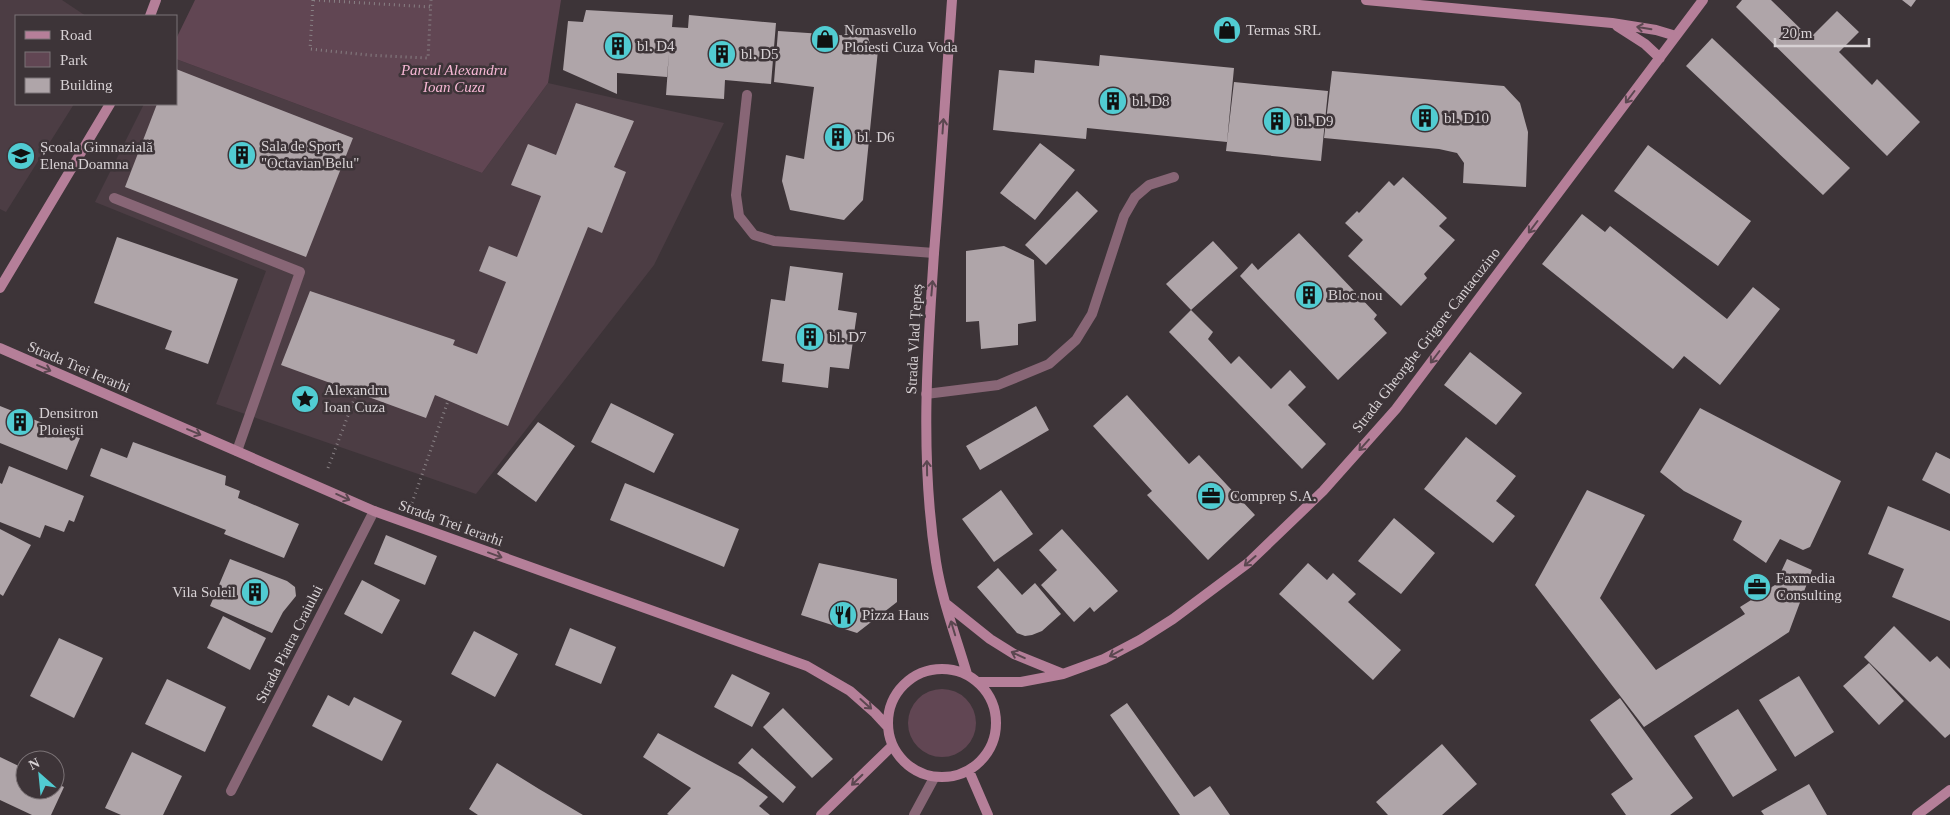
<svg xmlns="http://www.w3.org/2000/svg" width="1950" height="815" font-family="Georgia,serif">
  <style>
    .built { fill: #4c3d44 }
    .green { fill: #614653 }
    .building { fill: #afa5a9 }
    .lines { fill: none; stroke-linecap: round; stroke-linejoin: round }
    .path { stroke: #888084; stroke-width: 3; stroke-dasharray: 1 4; stroke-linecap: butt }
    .lane { stroke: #886676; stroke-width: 10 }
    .street { stroke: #886676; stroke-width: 10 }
    .secondary { stroke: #b57f99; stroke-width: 10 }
    .oneway { stroke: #5b4750 }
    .labels { text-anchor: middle; stroke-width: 5; stroke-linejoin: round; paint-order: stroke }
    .poi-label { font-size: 15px; fill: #d7d1d4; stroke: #3d3438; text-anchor: start }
    .park-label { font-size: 15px; font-style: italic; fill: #f7b8d5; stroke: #3d3438 }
    .street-label { font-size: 15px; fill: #d7d1d4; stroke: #3d3438 }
  </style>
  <rect width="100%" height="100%" fill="#3d3438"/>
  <!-- built -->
  <path class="built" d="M0,0H62L86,16H16V104H74L6,212L0,209Z
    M176,59L482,173L548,83L724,123L654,265L476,494L216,404L266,271L95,202L144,104H176Z"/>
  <!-- green -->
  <path class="green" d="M195,0H561L548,83L482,173L176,59V39Z
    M908 723a34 34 0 1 1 68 0a34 34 0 1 1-68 0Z"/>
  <!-- building -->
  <path class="building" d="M1742,0H1771L1810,38L1837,11L1859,32L1839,52L1872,85L1877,79L1920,122L1887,156L1736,7Z
    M1902,0H1916L1911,7Z
    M586,10L673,15L672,27L688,28L689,15L776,23L771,84L725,80L724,99L666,95L669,53L667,77L617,73V94L563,70L568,21L583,22Z
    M778,31L868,37L871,47L878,50L863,200L844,220L790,210L782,181L786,155L804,159L814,87L774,82Z
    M1712,38L1850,168L1823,195L1686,66Z
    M1100,55L1234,68L1227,142L1087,128L1086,139L993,130L999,70L1034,73L1035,60L1099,66Z
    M176,69L353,138L306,257L125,187L157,104H176Z
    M1332,71L1504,86L1520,103L1528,132L1526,187L1463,183L1464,163L1457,153L1439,149L1324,138Z
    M1234,82L1328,91L1321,161L1226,151Z
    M576,103L634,121L614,167L626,172L602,233L588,227L508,426L435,395L426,418L281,365L310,291L455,340L453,345L477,354L506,282L479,271L489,246L517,257L541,196L511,185L528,144L556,155Z
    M1040,143L1075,170L1035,220L1000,193Z
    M1648,145L1751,221L1718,266L1614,191Z
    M1403,177L1447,218L1439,226L1455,240L1424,274L1427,278L1401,306L1348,256L1363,240L1345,223L1357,211L1359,213L1389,181L1394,186Z
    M1077,191L1098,211L1046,265L1025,245Z
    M1582,214L1605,232L1610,226L1727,319L1753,287L1780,309L1720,385L1684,356L1673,369L1542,264Z
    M1299,233L1377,315L1374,319L1387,333L1338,380L1240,276L1252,263L1258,270Z
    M117,237L238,279L208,364L165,349L172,331L94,303Z
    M1213,241L1238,268L1191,310L1166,284Z
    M1004,246L1034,260L1036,321L1018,324V345L981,349L979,321L966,322V251Z
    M790,266L843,273L838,310L857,313L849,369L830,367L828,388L782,382L784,364L762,361L771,299L785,301Z
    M1191,310L1213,332L1208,339L1231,364L1239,356L1271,389L1290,370L1306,387L1288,405L1326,444L1302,469L1169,332Z
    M1470,352L1522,393L1496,425L1444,385Z
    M1127,395L1189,464L1199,455L1255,515L1208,560L1147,495L1152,491L1093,426Z
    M611,403L674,434L654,473L591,442Z
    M0,406L80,438L67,470L0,443Z
    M1036,406L1049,430L980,470L966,446Z
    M1700,408L1841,481L1810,547L1803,550L1780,539L1766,563L1733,540L1742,521L1684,491L1660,472Z
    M538,422L575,446L536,502L497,474Z
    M1466,437L1516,476L1496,501L1515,516L1493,543L1424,489Z
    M133,442L226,476L225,485L240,491L238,498L299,524L284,558L224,534L226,530L90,476L101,448L127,458Z
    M1936,452L1950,459V494L1922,480Z
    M9,466L84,496L74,522L69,520L64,532L45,525L40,538L0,522V483L2,484Z
    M625,483L739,529L724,567L610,520Z
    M1001,490L1033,534L994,562L962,519Z
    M1587,490L1645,515L1600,598L1656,670L1745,614L1740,607L1775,585L1787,559L1812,570L1789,632L1644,727L1535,585Z
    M1888,506L1950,531V621L1892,597L1904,569L1868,554Z
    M1394,518L1435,553L1401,594L1358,561Z
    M0,529L31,545L3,596L0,594Z
    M1062,529L1118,591L1094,612L1090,607L1074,622L1041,585L1057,570L1039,550Z
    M386,535L437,556L425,585L374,564Z
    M230,559L287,581L295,587L296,596L283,612L272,633L210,606Z
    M819,563L897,579V602L857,633L801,615Z
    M1308,563L1327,580L1333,573L1356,594L1348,602L1401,650L1373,680L1279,594Z
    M998,568L1022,595L1035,583L1061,614L1042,631L1032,635L1025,636L1017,633L977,587Z
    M362,580L400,600L382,634L344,614Z
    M223,616L266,638L250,670L207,648Z
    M1894,626L1930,662L1937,656L1950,669V734L1945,738L1864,657Z
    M570,628L616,647L601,684L555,665Z
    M474,631L518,654L495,697L451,674Z
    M59,638L103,658L74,718L30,696Z
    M1869,663L1904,701L1879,725L1843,686Z
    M732,674L770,693L752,727L714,707Z
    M1799,676L1834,732L1795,757L1759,700Z
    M167,679L226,707L205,752L145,724Z
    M328,695L349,706L354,697L402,721L382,761L312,726Z
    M1620,698L1693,798L1670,815H1626L1611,794L1633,779L1590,720Z
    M1127,703L1194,797L1210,786L1230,815H1180L1110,715Z
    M783,708L833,759L812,778L763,727Z
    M1738,709L1777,770L1733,797L1694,736Z
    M658,733L742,778L768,797L759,806L770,815H669L667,814L691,788L643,757Z
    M1442,744L1477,784L1442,815H1388L1376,802Z
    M752,748L796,787L783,803L738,763Z
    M132,752L182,776L163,815H121L105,808Z
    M0,757L25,769V790H55V783L64,787L51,815H32L0,800Z
    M497,763L539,789L583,815H478L469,809Z
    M1809,784L1827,815H1764L1761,811Z"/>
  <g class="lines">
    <!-- path -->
    <path class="path" d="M313,0L310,49L368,55L428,58L431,0
      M314,0L431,7
      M328,468L357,392
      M412,503L448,401"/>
    <!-- lane -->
    <path class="lane" d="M747,95L736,195L739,216L754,235L774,241L934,253
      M114,198L300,272L237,451
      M926,394L998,385L1049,364L1076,340L1092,314L1124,216L1135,197L1149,185L1174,177
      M914,815L934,778"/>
    <!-- street -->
    <path class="street" d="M231,791L374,511"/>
    <!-- secondary -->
    <path class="secondary" d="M952,0C946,84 941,168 934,253C927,356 920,459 936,562C942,600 956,637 967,674
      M1366,0L1612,23L1656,30L1676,36
      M150,16L156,0
      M1617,26L1645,44L1660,58
      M0,288L110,104
      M0,348L374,511L807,666L850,691L875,713L887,726
      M945,603L990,639L1014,654L1063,674
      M888 723a54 54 0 1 1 108 0a54 54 0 1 1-108 0Z
      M978,682H1021L1063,674L1104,659L1140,640L1173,619L1248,563L1323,491L1396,409L1703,0
      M969,771L988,815
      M821,815L892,746
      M1917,815L1950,790"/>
  </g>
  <!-- one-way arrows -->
  <defs><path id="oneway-shaft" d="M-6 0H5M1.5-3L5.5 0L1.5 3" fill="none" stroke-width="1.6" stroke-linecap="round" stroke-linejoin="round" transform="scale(1.25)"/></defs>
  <g class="oneway">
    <use href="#oneway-shaft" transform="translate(1644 28) rotate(-171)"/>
    <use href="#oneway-shaft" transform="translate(1630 97) rotate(127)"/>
    <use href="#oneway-shaft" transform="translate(943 126) rotate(-86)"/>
    <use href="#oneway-shaft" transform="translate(1533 227) rotate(127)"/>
    <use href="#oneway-shaft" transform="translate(932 288) rotate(-85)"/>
    <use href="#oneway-shaft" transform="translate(1435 357) rotate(127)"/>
    <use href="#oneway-shaft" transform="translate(44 368) rotate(23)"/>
    <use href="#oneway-shaft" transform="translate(194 432) rotate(23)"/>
    <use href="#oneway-shaft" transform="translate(1364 445) rotate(132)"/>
    <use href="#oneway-shaft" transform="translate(927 468) rotate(-91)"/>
    <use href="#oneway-shaft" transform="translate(343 497) rotate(24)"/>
    <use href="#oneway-shaft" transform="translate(495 555) rotate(20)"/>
    <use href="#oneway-shaft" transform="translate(1250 561) rotate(139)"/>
    <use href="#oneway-shaft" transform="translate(953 628) rotate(-107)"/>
    <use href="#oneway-shaft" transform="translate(1116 653) rotate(152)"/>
    <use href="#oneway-shaft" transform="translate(1018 655) rotate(-155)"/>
    <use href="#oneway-shaft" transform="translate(866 704) rotate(42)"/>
    <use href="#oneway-shaft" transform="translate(857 780) rotate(136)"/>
  </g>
  <!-- icons -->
  <defs>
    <symbol id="shop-disc" viewBox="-11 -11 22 22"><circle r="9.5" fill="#51ccd2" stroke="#3d3438"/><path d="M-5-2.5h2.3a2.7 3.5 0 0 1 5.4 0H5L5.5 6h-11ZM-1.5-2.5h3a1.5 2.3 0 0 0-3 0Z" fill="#111"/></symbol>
    <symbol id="building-disc" viewBox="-11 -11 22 22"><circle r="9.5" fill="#51ccd2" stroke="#3d3438"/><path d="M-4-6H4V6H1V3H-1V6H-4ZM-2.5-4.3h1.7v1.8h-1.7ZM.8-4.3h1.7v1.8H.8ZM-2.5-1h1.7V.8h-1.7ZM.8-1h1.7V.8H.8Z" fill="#111"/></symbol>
    <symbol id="school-disc" viewBox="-11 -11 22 22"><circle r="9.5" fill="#51ccd2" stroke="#3d3438"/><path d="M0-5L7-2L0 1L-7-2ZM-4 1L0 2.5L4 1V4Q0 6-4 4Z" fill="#111"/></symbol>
    <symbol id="sight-disc" viewBox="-11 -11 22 22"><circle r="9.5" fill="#51ccd2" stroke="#3d3438"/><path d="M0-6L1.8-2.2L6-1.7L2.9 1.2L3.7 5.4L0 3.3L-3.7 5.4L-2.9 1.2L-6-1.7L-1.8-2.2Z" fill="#111"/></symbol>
    <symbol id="office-disc" viewBox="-11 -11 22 22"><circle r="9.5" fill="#51ccd2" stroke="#3d3438"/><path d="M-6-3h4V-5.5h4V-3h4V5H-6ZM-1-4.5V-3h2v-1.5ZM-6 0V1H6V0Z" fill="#111"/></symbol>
    <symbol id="restaurant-disc" viewBox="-11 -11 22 22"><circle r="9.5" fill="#51ccd2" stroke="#3d3438"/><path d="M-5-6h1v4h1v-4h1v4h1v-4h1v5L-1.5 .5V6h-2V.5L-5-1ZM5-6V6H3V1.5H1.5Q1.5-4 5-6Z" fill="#111"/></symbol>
  </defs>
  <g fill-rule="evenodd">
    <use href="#shop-disc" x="1211" y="14" width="32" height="32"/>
    <use href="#shop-disc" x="809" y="23" width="32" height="32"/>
    <use href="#building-disc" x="602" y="30" width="32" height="32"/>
    <use href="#building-disc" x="706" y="38" width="32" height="32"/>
    <use href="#building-disc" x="1097" y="85" width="32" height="32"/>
    <use href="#building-disc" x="1409" y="102" width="32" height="32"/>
    <use href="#building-disc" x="1261" y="105" width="32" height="32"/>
    <use href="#building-disc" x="822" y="121" width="32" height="32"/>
    <use href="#building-disc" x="226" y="139" width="32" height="32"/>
    <use href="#school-disc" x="5" y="140" width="32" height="32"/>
    <use href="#building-disc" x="1293" y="279" width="32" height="32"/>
    <use href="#building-disc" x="794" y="321" width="32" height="32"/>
    <use href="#sight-disc" x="289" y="383" width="32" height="32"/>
    <use href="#building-disc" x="4" y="406" width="32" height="32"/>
    <use href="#office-disc" x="1195" y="480" width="32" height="32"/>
    <use href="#office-disc" x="1741" y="571" width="32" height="32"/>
    <use href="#building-disc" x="239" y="576" width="32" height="32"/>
    <use href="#restaurant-disc" x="827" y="599" width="32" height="32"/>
  </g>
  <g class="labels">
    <!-- poi labels -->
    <g class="poi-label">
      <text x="844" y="35">Nomasvello<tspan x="844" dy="17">Ploiesti Cuza Voda</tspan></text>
      <text x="1246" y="35">Termas SRL</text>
      <text x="637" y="51">bl. D4</text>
      <text x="741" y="59">bl. D5</text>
      <text x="1132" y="106">bl. D8</text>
      <text x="1444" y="123">bl. D10</text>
      <text x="1296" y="126">bl. D9</text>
      <text x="857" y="142">bl. D6</text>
      <text x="261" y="151">Sala de Sport<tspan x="261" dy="17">"Octavian Belu"</tspan></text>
      <text x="40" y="152">Școala Gimnazială<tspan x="40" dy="17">Elena Doamna</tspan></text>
      <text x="1328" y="300">Bloc nou</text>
      <text x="829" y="342">bl. D7</text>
      <text x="324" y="395">Alexandru<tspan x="324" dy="17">Ioan Cuza</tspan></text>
      <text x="39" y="418">Densitron<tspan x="39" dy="17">Ploiești</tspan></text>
      <text x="1230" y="501">Comprep S.A.</text>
      <text x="1776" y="583">Faxmedia<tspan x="1776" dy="17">Consulting</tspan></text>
      <text x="236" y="597" text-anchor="end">Vila Soleil</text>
      <text x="862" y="620">Pizza Haus</text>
    </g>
    <!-- park labels -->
    <g class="park-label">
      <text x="454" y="75">Parcul Alexandru<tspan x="454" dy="17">Ioan Cuza</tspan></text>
    </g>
    <!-- street labels -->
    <g class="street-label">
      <text transform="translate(914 339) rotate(-87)" y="5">Strada Vlad Țepeș</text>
      <text transform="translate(1426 340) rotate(-52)" y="5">Strada Gheorghe Grigore Cantacuzino</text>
      <text transform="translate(79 367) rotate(23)" y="5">Strada Trei Ierarhi</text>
      <text transform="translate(451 523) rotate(20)" y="5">Strada Trei Ierarhi</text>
      <text transform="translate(289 644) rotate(-63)" y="5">Strada Piatra Craiului</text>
    </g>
  </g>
  <!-- legend -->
  <rect x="15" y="15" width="162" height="90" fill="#3d3438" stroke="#7b7376"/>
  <rect x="25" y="31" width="25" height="8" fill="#b57f99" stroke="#7b7376"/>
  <text x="60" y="40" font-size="15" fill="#d7d1d4">Road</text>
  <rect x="25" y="52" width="25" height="15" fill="#614653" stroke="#7b7376"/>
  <text x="60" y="65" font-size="15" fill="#d7d1d4">Park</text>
  <rect x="25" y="78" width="25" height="15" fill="#afa5a9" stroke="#7b7376"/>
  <text x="60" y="90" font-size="15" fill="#d7d1d4">Building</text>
  <!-- north arrow -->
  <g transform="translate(40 775) rotate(333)"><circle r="24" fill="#3d3438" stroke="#7b7376"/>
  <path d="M0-4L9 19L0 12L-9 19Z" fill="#51ccd2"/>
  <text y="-8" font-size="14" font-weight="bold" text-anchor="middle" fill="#d7d1d4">N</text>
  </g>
  <!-- scale -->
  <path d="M1775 38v8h94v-8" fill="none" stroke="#d7d1d4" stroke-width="2.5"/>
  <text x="1782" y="38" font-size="15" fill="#d7d1d4" stroke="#3d3438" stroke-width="4" paint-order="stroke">20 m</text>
</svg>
